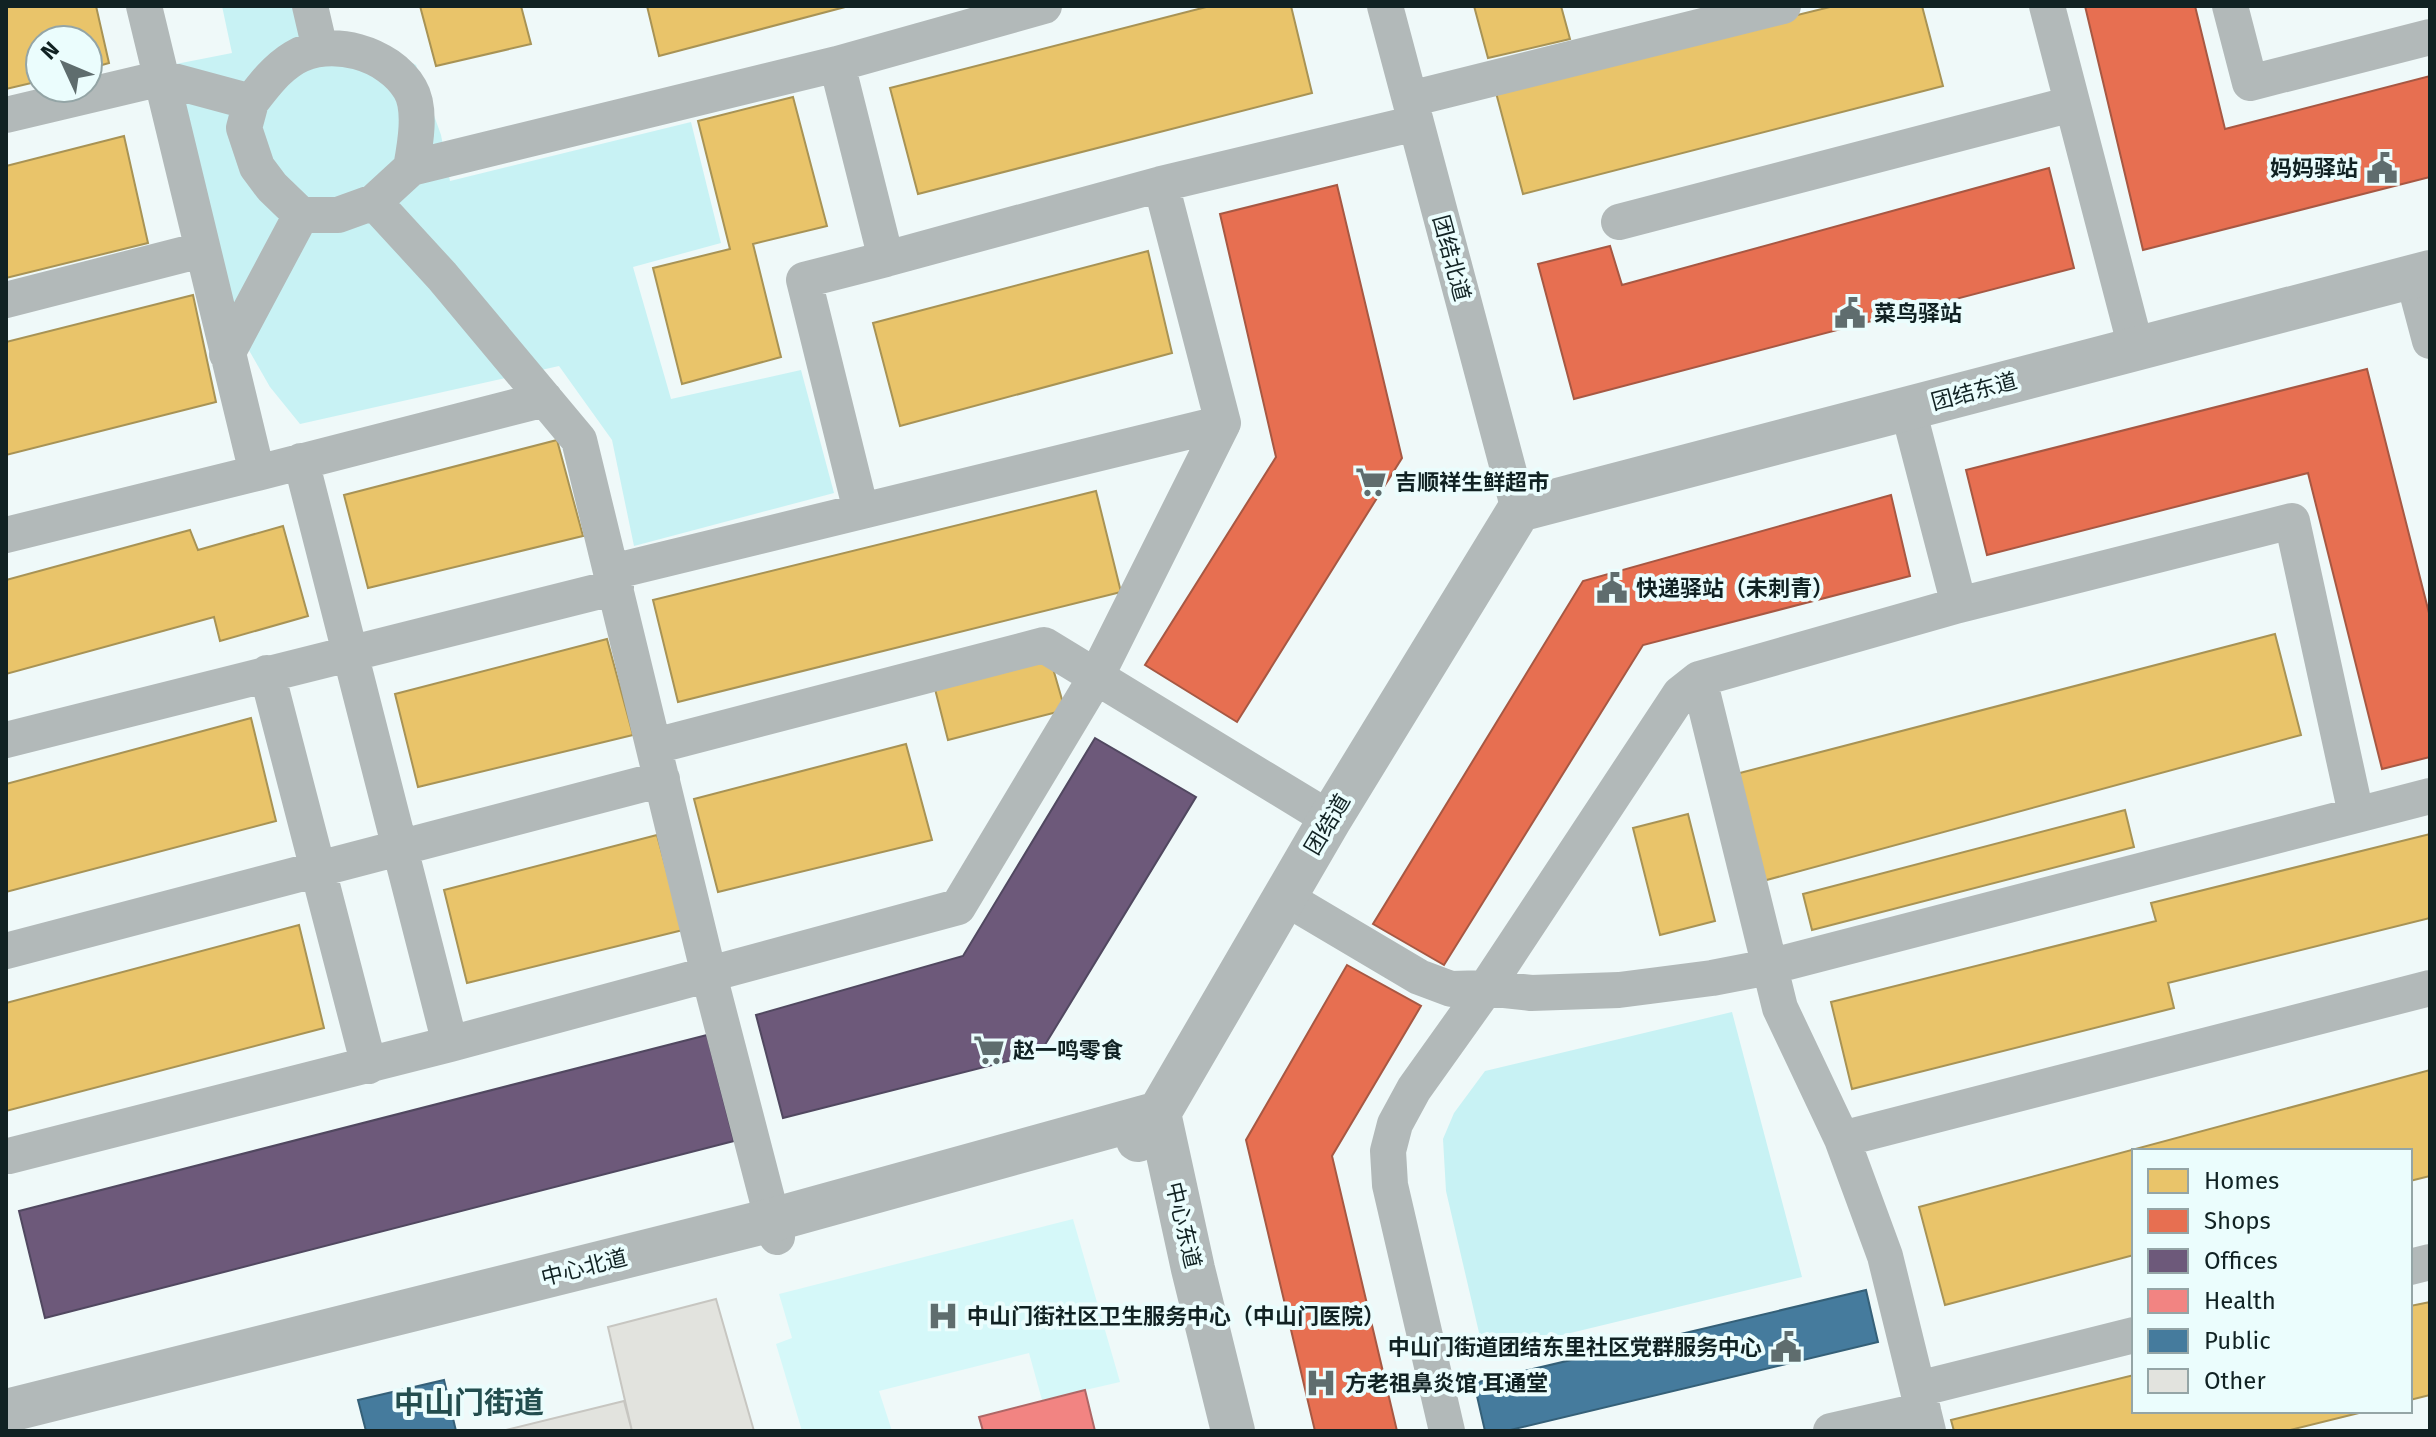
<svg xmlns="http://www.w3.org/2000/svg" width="2436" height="1437" font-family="'Fira Sans','Noto Sans SC',sans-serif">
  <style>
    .built { fill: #d5f8f9 }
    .green { fill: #c8f2f4 }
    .homes { fill: #e9c46a; stroke: #a89355; stroke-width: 2 }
    .shops { fill: #e76f51; stroke: #a75843; stroke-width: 2 }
    .offices { fill: #6d597a; stroke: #514860; stroke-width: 2 }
    .health { fill: #f28482; stroke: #ae6766; stroke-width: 2 }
    .public { fill: #457b9d; stroke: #356078; stroke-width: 2 }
    .building { fill: #e2e3de; stroke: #c7c6c1; stroke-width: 2 }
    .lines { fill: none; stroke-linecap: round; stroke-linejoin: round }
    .minor { stroke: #b2b9b9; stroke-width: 36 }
    .tertiary { stroke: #b2b9b9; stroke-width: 44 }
    .labels { text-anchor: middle; stroke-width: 8; stroke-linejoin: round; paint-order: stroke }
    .poi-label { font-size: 22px; font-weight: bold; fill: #112223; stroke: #ebfdfd; text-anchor: start }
    .street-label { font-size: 22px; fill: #112223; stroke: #ebfdfd }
    .district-label { font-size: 30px; font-weight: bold; fill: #244e4f; stroke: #ebfdfd }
  </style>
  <rect width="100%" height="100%" fill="#eff9f9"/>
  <!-- built -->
  <path class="built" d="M1073,1219L1120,1382L1042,1400L1029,1353L879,1391L892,1431H802L776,1344L792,1338L779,1294Z"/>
  <!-- green -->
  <path class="green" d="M222,6H297L304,38L360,37L416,65L441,135L450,181L691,122L721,243L633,267L671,399L801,370L834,493L634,546L612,440L559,366L300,424L270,387L231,319L176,64L232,53Z
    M1732,1012L1802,1277L1484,1354L1446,1191L1443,1139L1454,1113L1485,1071Z"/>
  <!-- homes -->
  <path class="homes" d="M6,6H96L109,63L88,69V40H40V81L6,89Z
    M420,6H521L531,44L436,66Z
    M647,6H849L659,56Z
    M1210,6H1291L1312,93L918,194L890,88Z
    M1474,6H1561L1570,39L1488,58Z
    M1834,6H1922L1943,86L1523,194L1495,89Z
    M793,97L827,226L753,244L781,357L682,384L653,268L730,249L698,121Z
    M124,136L148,243L6,278V166Z
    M1148,251L1172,353L900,426L873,323Z
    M193,295L216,402L6,455V342Z
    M557,440L583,536L368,588L344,495Z
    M1096,491L1121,592L678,702L653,600Z
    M283,526L308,616L220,641L214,617L6,674V580L190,530L198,550Z
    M2275,634L2301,735L1763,881L1736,774Z
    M607,639L633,735L418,787L395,694Z
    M1050,658L1065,710L948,740L935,689Z
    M251,718L276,821L6,892V784Z
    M906,744L932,840L718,892L694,799Z
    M2125,810L2134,847L1812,930L1803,894Z
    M1688,814L1715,921L1660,935L1633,828Z
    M2430,834V918L2168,983L2174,1008L1852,1089L1831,1002L2156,921L2151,903Z
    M657,835L683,930L467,983L444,890Z
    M299,925L324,1028L6,1111V1003Z
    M2430,1070V1176L2410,1181V1151H2134V1255L1945,1305L1919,1207Z
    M2430,1302V1395L2410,1400V1306Z
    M2134,1375V1411H2367L2286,1431H1954L1951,1420Z"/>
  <!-- shops -->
  <path class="shops" d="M2085,6H2195L2225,129L2430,76V177L2143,250Z
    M2049,168L2074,268L1574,399L1538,264L1610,246L1622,285Z
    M1337,185L1402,458L1237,722L1145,665L1276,457L1220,214Z
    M2367,369L2430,617V757L2382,769L2308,473L1987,555L1966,470Z
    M1891,495L1910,576L1643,645L1444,965L1373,924L1583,581Z
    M1347,965L1421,1006L1332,1156L1397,1431H1315L1246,1140Z"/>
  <!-- offices -->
  <path class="offices" d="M1095,738L1196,797L1040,1053L783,1118L756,1015L963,956Z
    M707,1035L734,1141L45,1318L19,1211Z"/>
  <!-- health -->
  <path class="health" d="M1085,1390L1095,1431H983L979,1417Z"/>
  <!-- public -->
  <path class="public" d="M1866,1290L1878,1342L1506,1431H1485L1474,1383Z
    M444,1380L456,1431H366L358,1400Z"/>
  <!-- building -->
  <path class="building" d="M716,1299L754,1431H632L608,1327Z
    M624,1401L632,1431H502Z"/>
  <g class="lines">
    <!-- minor -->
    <path class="minor" d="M144,6L257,473L545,399
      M310,6L320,49
      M1385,6L1519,510
      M2047,6L2136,348
      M2230,6L2250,83L2430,37
      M837,64L886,259L1161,184
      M1410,99L1783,6
      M251,102L244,128L257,167L272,187L301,215H338L374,202
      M6,115L162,78L251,102C264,85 276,69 294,58C330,36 389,53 410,89C422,109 415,146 411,168
      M1619,222L2072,104
      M2413,277L2430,341
      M6,300L201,250
      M227,354L301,215
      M1908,409L1959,605
      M301,461L450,1044
      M861,511L804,280L886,259
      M6,535L257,473
      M612,572L1223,423
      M267,673L369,1066
      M1699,679L1780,1008L1842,1139L1885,1256L1928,1431
      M6,740L616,587
      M655,746L1044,645L1330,819
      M1284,897L1419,977L1451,989L1486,988L1531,993L1619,990L1712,978L1769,967L2430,796
      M6,951L662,779
      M1842,1139L2430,988
      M9,1156L450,1044L958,907L1096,677L1223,423L1161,184L1416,123
      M777,1237L709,975L579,440L442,276L374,202L411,168L837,64L1044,6
      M2410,1267L2430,1262
      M1918,1389L2134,1335
      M1447,1431L1390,1185L1388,1151L1395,1124L1414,1089L1486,988L1680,694L1699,679L1959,605L2292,521L2356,814
      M1831,1431L1923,1410"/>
    <!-- tertiary -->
    <path class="tertiary" d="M1159,1113L1193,1269L1233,1431
      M1138,1140L1159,1113L1330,819L1519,510L2430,272
      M6,1411L772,1220L1159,1113"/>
  </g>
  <!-- icons -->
  <defs>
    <symbol id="civic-bare" viewBox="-9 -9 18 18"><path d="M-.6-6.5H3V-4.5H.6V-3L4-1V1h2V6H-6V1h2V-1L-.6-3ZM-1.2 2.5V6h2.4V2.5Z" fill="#5f6d6e" stroke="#ebfdfd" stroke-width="2.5" paint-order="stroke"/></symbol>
    <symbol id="supermarket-bare" viewBox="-9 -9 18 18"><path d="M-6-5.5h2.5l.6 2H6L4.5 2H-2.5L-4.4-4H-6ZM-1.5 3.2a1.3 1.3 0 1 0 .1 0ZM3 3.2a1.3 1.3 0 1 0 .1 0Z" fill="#5f6d6e" stroke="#ebfdfd" stroke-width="2.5" paint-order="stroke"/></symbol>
    <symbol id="hospital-bare" viewBox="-9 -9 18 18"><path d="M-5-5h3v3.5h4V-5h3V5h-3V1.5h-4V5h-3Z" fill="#5f6d6e" stroke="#ebfdfd" stroke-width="2.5" paint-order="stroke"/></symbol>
  </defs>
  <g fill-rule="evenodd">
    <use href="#civic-bare" x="2360" y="146" width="44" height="44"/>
    <use href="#civic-bare" x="1828" y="291" width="44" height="44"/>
    <use href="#supermarket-bare" x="1349" y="460" width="44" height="44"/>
    <use href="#civic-bare" x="1590" y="566" width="44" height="44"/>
    <use href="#supermarket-bare" x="967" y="1028" width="44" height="44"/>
    <use href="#hospital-bare" x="921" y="1294" width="44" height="44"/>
    <use href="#civic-bare" x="1764" y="1325" width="44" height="44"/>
    <use href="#hospital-bare" x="1299" y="1361" width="44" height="44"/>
  </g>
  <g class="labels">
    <!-- poi labels -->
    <g class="poi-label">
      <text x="2358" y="176" text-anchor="end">妈妈驿站</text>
      <text x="1874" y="321">菜鸟驿站</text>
      <text x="1395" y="490">吉顺祥生鲜超市</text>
      <text x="1636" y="596">快递驿站（未刺青）</text>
      <text x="1013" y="1058">赵一鸣零食</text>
      <text x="967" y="1324">中山门街社区卫生服务中心（中山门医院）</text>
      <text x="1762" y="1355" text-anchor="end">中山门街道团结东里社区党群服务中心</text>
      <text x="1345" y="1391">方老祖鼻炎馆 耳通堂</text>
    </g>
    <!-- street labels -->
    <g class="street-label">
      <text transform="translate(1452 258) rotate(75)" y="8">团结北道</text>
      <text transform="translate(1974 391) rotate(-15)" y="8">团结东道</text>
      <text transform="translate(1327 824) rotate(-59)" y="8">团结道</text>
      <text transform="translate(1184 1225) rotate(77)" y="8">中心东道</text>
      <text transform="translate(584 1267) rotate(-14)" y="8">中心北道</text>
    </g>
    <!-- district labels -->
    <g class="district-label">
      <text x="469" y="1413">中山门街道</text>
    </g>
  </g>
  <!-- border -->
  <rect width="2436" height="1437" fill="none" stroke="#112223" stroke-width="16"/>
  <!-- legend -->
  <rect x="2132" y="1149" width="280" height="264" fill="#ebfdfd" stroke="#94a5a6" stroke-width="2"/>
  <rect x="2148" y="1169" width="40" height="24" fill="#e9c46a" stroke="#94a5a6" stroke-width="2"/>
  <text x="2204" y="1189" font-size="24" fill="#112223">Homes</text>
  <rect x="2148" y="1209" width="40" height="24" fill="#e76f51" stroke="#94a5a6" stroke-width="2"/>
  <text x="2204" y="1229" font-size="24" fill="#112223">Shops</text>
  <rect x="2148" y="1249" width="40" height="24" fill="#6d597a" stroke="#94a5a6" stroke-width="2"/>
  <text x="2204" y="1269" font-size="24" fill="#112223">Offices</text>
  <rect x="2148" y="1289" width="40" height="24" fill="#f28482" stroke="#94a5a6" stroke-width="2"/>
  <text x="2204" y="1309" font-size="24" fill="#112223">Health</text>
  <rect x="2148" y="1329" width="40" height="24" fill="#457b9d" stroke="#94a5a6" stroke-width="2"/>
  <text x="2204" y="1349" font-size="24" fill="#112223">Public</text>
  <rect x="2148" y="1369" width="40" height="24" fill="#e2e3de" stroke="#94a5a6" stroke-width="2"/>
  <text x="2204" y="1389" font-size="24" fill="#112223">Other</text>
  <!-- north arrow -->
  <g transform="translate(64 64) rotate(314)"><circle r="38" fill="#ebfdfd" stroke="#94a5a6" stroke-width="2"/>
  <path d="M0-6L14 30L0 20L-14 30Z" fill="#5f6d6e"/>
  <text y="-12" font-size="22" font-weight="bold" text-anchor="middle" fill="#112223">N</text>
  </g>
</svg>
